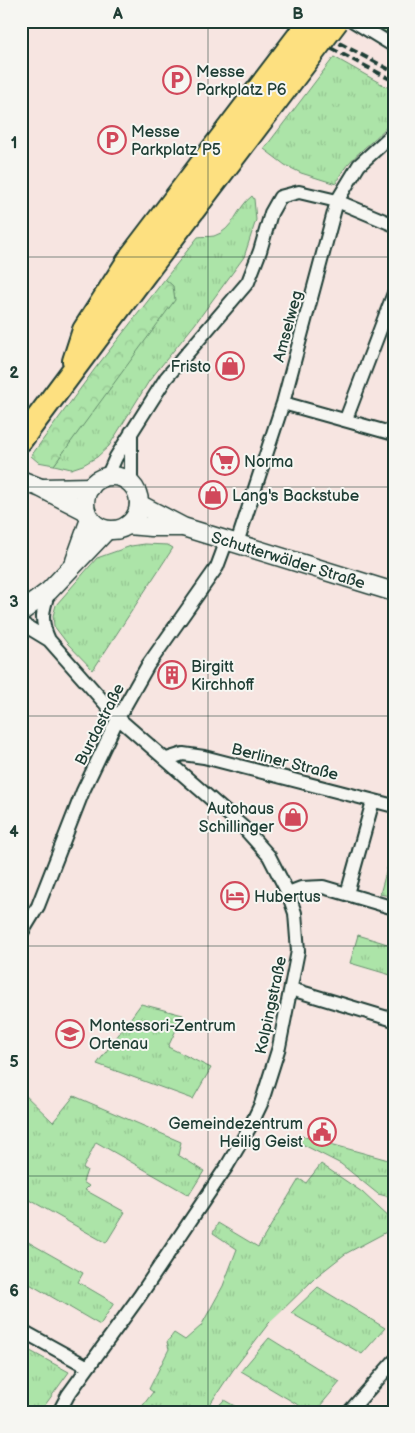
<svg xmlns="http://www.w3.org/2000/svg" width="415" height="1433" font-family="'Balsamiq Sans',sans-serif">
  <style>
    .grass { fill: url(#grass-tufts); stroke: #66906e }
    .forest { fill: url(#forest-crowns); stroke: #66906e }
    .park { fill: url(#park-dots); stroke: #66906e }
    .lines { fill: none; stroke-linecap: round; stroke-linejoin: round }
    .street-casing { stroke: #1f3d34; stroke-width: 16 }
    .secondary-casing { stroke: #1f3d34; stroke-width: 21 }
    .highway-casing { stroke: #1f3d34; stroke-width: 26 }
    .street { stroke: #f6f6f2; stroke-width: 12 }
    .secondary { stroke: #f6f6f2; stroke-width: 18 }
    .highway { stroke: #fde080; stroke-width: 22 }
    .rail { stroke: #1f3d34; stroke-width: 4; stroke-dasharray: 8 4; stroke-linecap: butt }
    .highway-bridge-casing { stroke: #1f3d34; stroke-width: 26; stroke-linecap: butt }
    .highway-bridge { stroke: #fde080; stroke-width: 22 }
    .grid { fill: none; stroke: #1f3d34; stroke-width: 1; stroke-opacity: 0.55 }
    .labels { text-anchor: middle; stroke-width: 4; stroke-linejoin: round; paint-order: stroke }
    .poi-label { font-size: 16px; fill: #1f3d34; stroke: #f6f6f2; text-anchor: start }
    .street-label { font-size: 16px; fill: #1f3d34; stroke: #f6f6f2 }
    .neatline { fill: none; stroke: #1f3d34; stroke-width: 2 }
    .grid-label { font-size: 16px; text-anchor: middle; font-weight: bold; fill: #1f3d34 }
  </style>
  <defs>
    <pattern id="grass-tufts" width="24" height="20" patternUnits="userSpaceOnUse" patternTransform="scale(1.25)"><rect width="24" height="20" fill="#ace4a8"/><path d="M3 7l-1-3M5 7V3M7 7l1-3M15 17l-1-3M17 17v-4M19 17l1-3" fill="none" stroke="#94c491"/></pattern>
    <pattern id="forest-crowns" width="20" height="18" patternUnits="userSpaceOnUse" patternTransform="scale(1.25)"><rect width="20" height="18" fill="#ace4a8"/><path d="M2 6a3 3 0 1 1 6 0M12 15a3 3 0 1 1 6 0" fill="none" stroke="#94c491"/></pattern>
    <pattern id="park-dots" width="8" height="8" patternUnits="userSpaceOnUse" patternTransform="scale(1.25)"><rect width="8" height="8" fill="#ace4a8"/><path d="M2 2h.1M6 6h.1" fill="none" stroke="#94c491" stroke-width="1.8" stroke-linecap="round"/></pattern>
  </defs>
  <rect width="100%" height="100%" fill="#f7e5e1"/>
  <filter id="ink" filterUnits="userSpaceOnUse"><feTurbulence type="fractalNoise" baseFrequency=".02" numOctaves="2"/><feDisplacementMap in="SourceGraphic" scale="10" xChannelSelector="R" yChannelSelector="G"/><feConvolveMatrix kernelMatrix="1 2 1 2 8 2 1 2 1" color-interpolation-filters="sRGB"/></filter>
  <g filter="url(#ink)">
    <!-- grass -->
    <path class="grass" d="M334,57L394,91V117C378,142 346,156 336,184L301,173L285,165L264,149Z
      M252,196L254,199L256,220L244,257L195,324L149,381L109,446L97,457L83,465L71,469L54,465L108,390L173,286L165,279L198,237C203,236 209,237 214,236C234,230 237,207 252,196Z
      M145,544L168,545L173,548L93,670L67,643L54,626L53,616L56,605L97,558L131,546Z
      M358,935L394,946V976L350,963Z
      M141,1004L183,1015L168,1047L211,1068L193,1099L97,1064Z
      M21,1091L53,1122L74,1096L181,1142L178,1155L204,1171L189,1195L96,1142L83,1168L87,1170L83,1182L89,1186L85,1190L125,1212L106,1243L21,1195Z
      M298,1135L392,1161L394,1157V1198L378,1194L341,1164L296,1141Z
      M321,1164L362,1192L394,1222V1228L345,1254L317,1276L269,1323L233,1370L210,1404L200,1412H138L153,1392L149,1389L169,1349L167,1342L174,1333L185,1340L201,1326L223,1286L237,1249L213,1233L218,1223L258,1247L299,1179L306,1183Z
      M21,1238L83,1273L78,1282L114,1303L100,1325L21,1279Z
      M318,1287L385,1328L362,1354L291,1313Z
      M269,1338L340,1382L315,1412H310L241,1371Z
      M21,1346L69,1372L40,1412H21Z
      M224,1400L245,1412H213Z"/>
    <!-- forest -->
    <path class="forest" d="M368,21H394V37Z
      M165,279L173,286L175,300L54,465L38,462L31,456L94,370Z"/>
    <!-- park -->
    <path class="park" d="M394,843V897L380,894Z"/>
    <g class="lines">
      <defs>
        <path id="street" d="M353,21L394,46
          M283,403L394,434
          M346,419L394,293
          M131,432V485
          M107,477L116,457L166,378L248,282L260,251L271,213L280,197L299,192L337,201L394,225
          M237,543L283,403L337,201L359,165L394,133
          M21,623L49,640L118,718L243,827L269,856L288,893L295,913L298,951L279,1047L261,1104L251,1125L227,1166L139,1297L68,1395L59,1412
          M49,640C40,621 42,611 49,591
          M167,759L183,754L204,757L394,806
          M288,893L301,888L323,887L394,908
          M347,894L373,801
          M21,934L38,906L83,791L118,718L148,665L217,567L227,540
          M291,989L394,1020
          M21,1330L88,1367
          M349,1412L394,1361"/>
        <g id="secondary">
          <circle cx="112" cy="503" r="27"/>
          <path d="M21,480L41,488L86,511"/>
          <path d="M44,488L91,487"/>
          <path id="s1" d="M139,504L183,527L394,592"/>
          <path d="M128,525L151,527H180"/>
          <path d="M75,561L90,519"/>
          <path d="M21,612L49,591L107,530"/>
        </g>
        <path id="highway" d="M74,361L84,330L132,255
          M21,440L148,270"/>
      </defs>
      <!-- street casing -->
      <use href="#street" class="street-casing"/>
      <!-- secondary casing -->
      <use href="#secondary" class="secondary-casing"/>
      <!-- highway casing -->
      <use href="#highway" class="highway-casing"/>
      <!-- street -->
      <use href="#street" class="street"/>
      <!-- secondary -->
      <use href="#secondary" class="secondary"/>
      <!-- highway -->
      <use href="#highway" class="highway"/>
      <!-- rail -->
      <path class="rail" d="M278,21L394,81
        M297,21L394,72"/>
      <defs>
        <path id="highway-bridge" d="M132,255L310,21
          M148,270L337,21"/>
      </defs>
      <!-- highway-bridge casing -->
      <use href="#highway-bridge" class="highway-bridge-casing"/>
      <!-- highway-bridge -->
      <use href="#highway-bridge" class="highway-bridge"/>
    </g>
  </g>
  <!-- grid -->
  <path class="grid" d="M208,21V1412M21,257H394M21,487H394M21,716H394M21,946H394M21,1176H394"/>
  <!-- icons -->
  <defs>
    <symbol id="parking-ring" viewBox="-11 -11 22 22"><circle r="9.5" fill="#f6f6f2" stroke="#d1495b" stroke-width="1.5"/><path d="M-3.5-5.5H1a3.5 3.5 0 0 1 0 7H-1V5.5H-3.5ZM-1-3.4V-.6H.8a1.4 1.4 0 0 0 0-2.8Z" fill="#d1495b"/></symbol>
    <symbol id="shop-ring" viewBox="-11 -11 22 22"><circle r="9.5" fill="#f6f6f2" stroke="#d1495b" stroke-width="1.5"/><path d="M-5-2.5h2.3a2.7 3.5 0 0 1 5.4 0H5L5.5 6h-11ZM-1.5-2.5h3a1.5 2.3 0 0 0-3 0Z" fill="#d1495b"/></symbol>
    <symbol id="supermarket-ring" viewBox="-11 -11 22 22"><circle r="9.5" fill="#f6f6f2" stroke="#d1495b" stroke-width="1.5"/><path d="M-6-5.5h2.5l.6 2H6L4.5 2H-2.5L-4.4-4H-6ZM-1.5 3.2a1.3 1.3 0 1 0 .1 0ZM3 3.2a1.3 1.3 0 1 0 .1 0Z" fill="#d1495b"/></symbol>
    <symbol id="building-ring" viewBox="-11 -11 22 22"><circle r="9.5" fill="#f6f6f2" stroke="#d1495b" stroke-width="1.5"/><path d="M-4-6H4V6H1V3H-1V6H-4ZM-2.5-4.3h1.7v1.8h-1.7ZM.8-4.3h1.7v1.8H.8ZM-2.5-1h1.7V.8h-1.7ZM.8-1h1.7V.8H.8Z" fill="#d1495b"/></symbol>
    <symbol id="hotel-ring" viewBox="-11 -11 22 22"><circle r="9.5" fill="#f6f6f2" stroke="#d1495b" stroke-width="1.5"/><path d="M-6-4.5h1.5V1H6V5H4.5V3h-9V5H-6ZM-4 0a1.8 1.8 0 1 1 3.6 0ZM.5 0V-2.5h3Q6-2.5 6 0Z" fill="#d1495b"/></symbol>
    <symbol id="school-ring" viewBox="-11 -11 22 22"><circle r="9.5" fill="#f6f6f2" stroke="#d1495b" stroke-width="1.5"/><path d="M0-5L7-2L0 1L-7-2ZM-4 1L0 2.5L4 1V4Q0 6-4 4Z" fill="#d1495b"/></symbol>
    <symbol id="civic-ring" viewBox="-11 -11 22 22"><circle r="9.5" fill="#f6f6f2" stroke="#d1495b" stroke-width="1.5"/><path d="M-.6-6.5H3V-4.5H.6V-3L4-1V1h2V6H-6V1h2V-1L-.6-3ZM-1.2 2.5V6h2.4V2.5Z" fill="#d1495b"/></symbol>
  </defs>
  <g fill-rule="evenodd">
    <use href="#parking-ring" x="161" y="64" width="32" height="32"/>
    <use href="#parking-ring" x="96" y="124" width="32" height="32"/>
    <use href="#shop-ring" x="214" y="350" width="32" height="32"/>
    <use href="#supermarket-ring" x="209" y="445" width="32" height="32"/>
    <use href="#shop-ring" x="197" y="479" width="32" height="32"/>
    <use href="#building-ring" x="156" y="659" width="32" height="32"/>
    <use href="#shop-ring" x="277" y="801" width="32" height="32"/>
    <use href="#hotel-ring" x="219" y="880" width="32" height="32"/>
    <use href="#school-ring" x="54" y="1018" width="32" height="32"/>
    <use href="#civic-ring" x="306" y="1116" width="32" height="32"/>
  </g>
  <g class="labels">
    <!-- poi labels -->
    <g class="poi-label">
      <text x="196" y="77">Messe<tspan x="196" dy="18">Parkplatz P6</tspan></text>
      <text x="131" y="137">Messe<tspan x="131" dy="18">Parkplatz P5</tspan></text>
      <text x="211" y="372" text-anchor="end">Fristo</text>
      <text x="244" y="467">Norma</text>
      <text x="232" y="501">Lang's Backstube</text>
      <text x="191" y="672">Birgitt<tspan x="191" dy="18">Kirchhoff</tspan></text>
      <text x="274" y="814" text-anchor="end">Autohaus<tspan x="274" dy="18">Schillinger</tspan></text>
      <text x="254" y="902">Hubertus</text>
      <text x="89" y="1031">Montessori-Zentrum<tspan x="89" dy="18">Ortenau</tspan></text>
      <text x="303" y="1129" text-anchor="end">Gemeindezentrum<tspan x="303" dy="18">Heilig Geist</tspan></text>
    </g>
    <!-- street labels -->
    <g class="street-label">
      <text transform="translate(287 326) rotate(-75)" y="6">Amselweg</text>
      <text dy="6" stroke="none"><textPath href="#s1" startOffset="160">Schutterwälder Straße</textPath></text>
      <text transform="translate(99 724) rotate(-63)" y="6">Burdastraße</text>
      <text transform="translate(285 761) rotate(14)" y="6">Berliner Straße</text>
      <text transform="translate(270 1005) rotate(-78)" y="6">Kolpingstraße</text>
    </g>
  </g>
  <!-- margin -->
  <rect width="415" height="1433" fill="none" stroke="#f6f6f2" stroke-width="55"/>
  <rect x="28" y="28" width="360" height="1378" class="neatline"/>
  <g class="grid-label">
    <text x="118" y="19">A</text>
    <text x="298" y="19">B</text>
    <text x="14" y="148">1</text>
    <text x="14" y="378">2</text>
    <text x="14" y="607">3</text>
    <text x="14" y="837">4</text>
    <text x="14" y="1067">5</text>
    <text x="14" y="1296">6</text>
  </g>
</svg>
